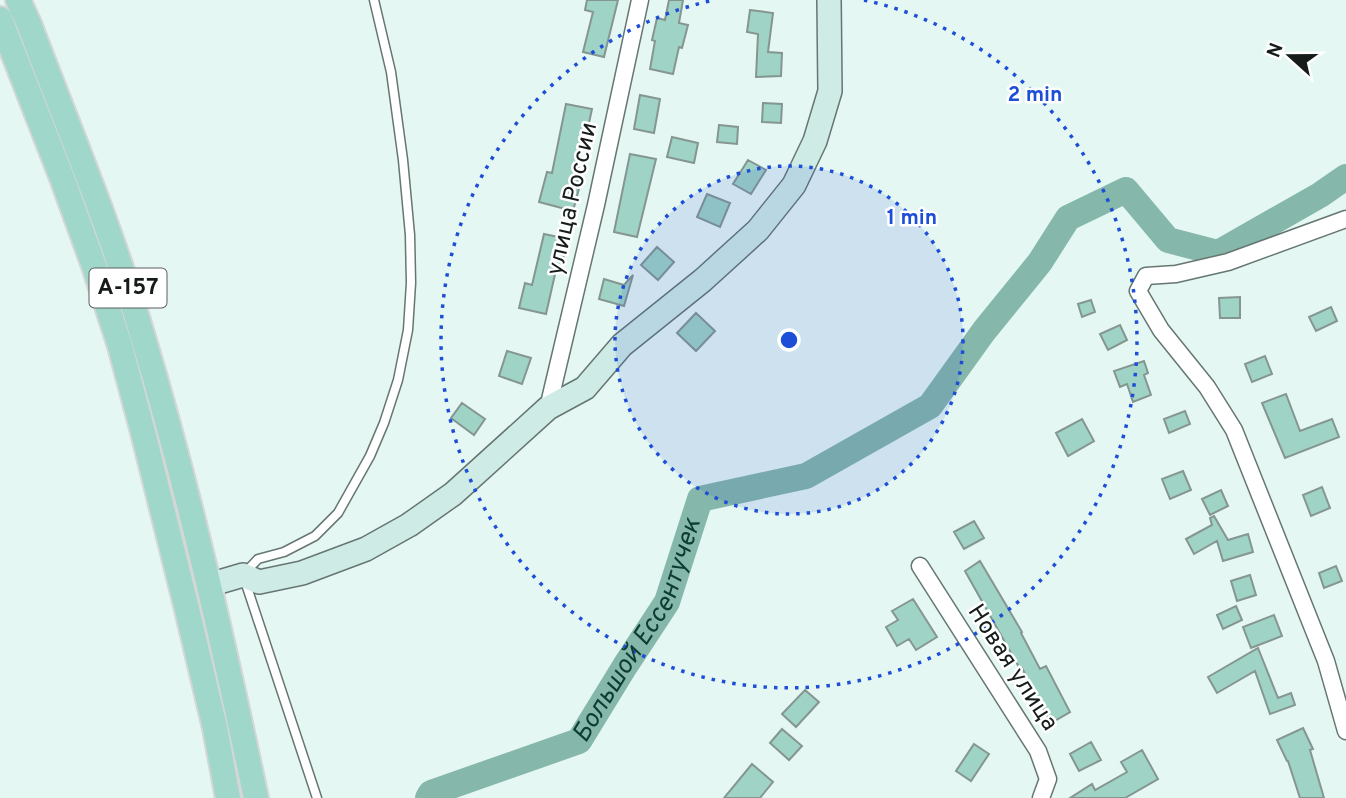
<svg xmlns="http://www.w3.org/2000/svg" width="1346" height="798" font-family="Overpass,sans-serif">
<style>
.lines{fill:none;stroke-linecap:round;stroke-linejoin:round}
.river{stroke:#85b7aa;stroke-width:26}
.building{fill:#9fd3c5;stroke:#859691;stroke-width:2}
.lane-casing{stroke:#667672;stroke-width:11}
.street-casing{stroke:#667672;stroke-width:19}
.secondary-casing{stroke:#667672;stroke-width:26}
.primary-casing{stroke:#d5d6d6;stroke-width:28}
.lane{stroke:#fff;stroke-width:8}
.street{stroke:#fff;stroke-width:16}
.secondary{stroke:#cfebe5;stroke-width:23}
.primary{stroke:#9fd7ca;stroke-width:24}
.ring{fill:none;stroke:#1d4ed8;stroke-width:3.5;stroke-dasharray:3.5 7}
.labels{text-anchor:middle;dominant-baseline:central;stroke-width:5;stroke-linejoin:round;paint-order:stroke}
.shield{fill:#fff;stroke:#5b605f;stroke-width:2}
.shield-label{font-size:23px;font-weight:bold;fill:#151c1a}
.street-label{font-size:24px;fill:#151c1a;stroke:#fff}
.water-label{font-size:26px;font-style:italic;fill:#0d3c32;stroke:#fff}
.centre{fill:#1d4ed8;stroke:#fff;stroke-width:3.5}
.ring-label{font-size:21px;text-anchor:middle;font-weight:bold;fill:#1d4ed8;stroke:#fff;stroke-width:5;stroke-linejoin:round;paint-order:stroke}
</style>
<rect width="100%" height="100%" fill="#e5f7f2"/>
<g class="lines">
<path class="river" id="s1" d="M428,798l3,-5 148,-52 46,-75 42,-64 33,-103 106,-23 124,-70 54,-75 56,-69 28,-44 58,-28 42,50 50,13 102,-58 26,-18"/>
</g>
<path class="building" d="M587,0h31l-14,57 -21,-5 10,-40 -8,-2z
M669,0h14l-4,23 9,2 -6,23 -3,-1 -6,27 -23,-5 5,-28 -3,-1 5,-22 8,2z
M750,10l23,3 -5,39 14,1 -1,23 -25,1 2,-43 -11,-2z
M640,95l20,4 -6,34 -20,-4z
M763,103l19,1 -1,19 -19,-1z
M566,104l26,5 -5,23 -2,-1 -9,48 5,2 -8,30 -34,-9 8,-30 5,1z
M719,125l19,2 -1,17 -20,-2z
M672,137l26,6 -4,20 -27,-6z
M630,154l26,5 -19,78 -23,-5z
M748,160l18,10 -15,24 -18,-10z
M707,194l23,9 -10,24 -23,-10z
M544,234l24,5 -8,32 -4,-1 -10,44 -27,-6 6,-25 7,2z
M657,247l17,15 -16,18 -17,-15z
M633,275l-9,31 -25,-7 5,-20 20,6z
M1240,297v21h-20l-1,-20z
M1091,300l4,12 -13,5 -4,-13z
M1331,307l6,14 -21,10 -7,-14z
M696,313l19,18 -19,20 -19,-18z
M1120,325l7,15 -19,10 -8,-16z
M507,351l24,7 -9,26 -23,-8z
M1265,356l7,18 -20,8 -7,-18z
M1144,361l4,12 -4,2 7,20 -18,7 -6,-18 -7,3 -6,-16z
M1286,394l14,37 32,-12 7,18 -54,21 -23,-55z
M462,403l23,16 -11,16 -23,-17z
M1185,411l5,13 -21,9 -5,-14z
M1082,419l12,22 -26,15 -12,-23z
M1183,471l8,19 -21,9 -8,-20z
M1322,487l8,21 -19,8 -8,-21z
M1221,490l7,16 -18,9 -8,-16z
M1214,516l14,24 20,-6 5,18 -30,9 -6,-20 -23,13 -8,-15 26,-14 -2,-7z
M974,521l10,17 -20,11 -10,-17z
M980,561l42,71 -1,1 19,36 6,-3 24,46 -19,11 -29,-55 -2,1 -55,-98z
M1336,566l6,15 -18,7 -5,-15z
M1250,575l6,20 -19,6 -6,-20z
M913,599l24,38 -21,13 -7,-11 -12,7 -11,-19 12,-7 -6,-9z
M1236,606l6,14 -19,9 -6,-14z
M1274,615l8,21 -31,12 -8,-21z
M1258,648l20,50 13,-5 4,12 -25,9 -15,-43 -38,22 -9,-16z
M805,690l14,12 -23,25 -14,-13z
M1303,728l10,21 -3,1 14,48h-24l-12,-37h-1l-10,-21z
M782,729l20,17 -13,14 -19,-17z
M1091,742l10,18 -22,11 -9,-17z
M974,744l15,10 -18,27 -15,-10z
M1142,750l16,29 -33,19h-55l22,-14 3,6 32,-18 -6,-10z
M752,764l21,18 -13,16h-36z"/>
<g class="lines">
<defs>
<path id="lane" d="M317,798l-74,-223 15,-16 26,-7 31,-16 23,-23 32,-57 14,-33 14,-43 10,-50 3,-47 -1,-48 -7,-75 -12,-88 -17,-72"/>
<path id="street" d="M1346,219l-118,43 -52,12 -30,2 -8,15 23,39 46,57 27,43 92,231 20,70
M548,408l48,-203 44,-205
M920,566l118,185 10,28 -7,19"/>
<path id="secondary" d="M209,585l34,-10 16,7 43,-9 64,-24 43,-24 44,-31 95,-86 37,-20 37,-43 81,-65 55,-50 36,-45 21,-44 15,-50 -1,-91"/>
<path id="primary" d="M18,0l11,24c39,103 82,204 113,310 46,152 81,308 114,464
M0,19l62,159 32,88 26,80 24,90 42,169 29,123 13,70"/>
</defs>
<use href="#lane" class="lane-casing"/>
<use href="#street" class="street-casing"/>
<use href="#secondary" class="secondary-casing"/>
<use href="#primary" class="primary-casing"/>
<use href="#lane" class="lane"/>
<use href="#street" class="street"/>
<use href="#secondary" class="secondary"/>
<use href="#primary" class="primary"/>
</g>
<circle cx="789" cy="340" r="174" fill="#1d4ed8" fill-opacity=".12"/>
<g class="ring">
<circle cx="789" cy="340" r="174"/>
<path d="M864 0A348 348 0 1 1 714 0"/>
</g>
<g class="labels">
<rect class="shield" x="89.5" y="268.5" width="77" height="39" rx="5"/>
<g class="shield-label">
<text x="128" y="288">А-157</text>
</g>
<g class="street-label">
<text transform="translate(573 199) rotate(-77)">улица России</text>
<text transform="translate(1012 668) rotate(57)">Новая улица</text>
</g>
<g class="water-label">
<text stroke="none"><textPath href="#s1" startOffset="289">Большой Ессентучек</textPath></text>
</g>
</g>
<circle cx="789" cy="340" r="10" class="centre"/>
<g class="ring-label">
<text x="1035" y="101">2 min</text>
<text x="912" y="224">1 min</text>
</g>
<g transform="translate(1290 56) rotate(291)" stroke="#ffffff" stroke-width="5" paint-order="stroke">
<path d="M0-5L12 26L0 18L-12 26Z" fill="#151c1a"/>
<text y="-10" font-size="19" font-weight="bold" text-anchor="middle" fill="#151c1a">N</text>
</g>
</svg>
